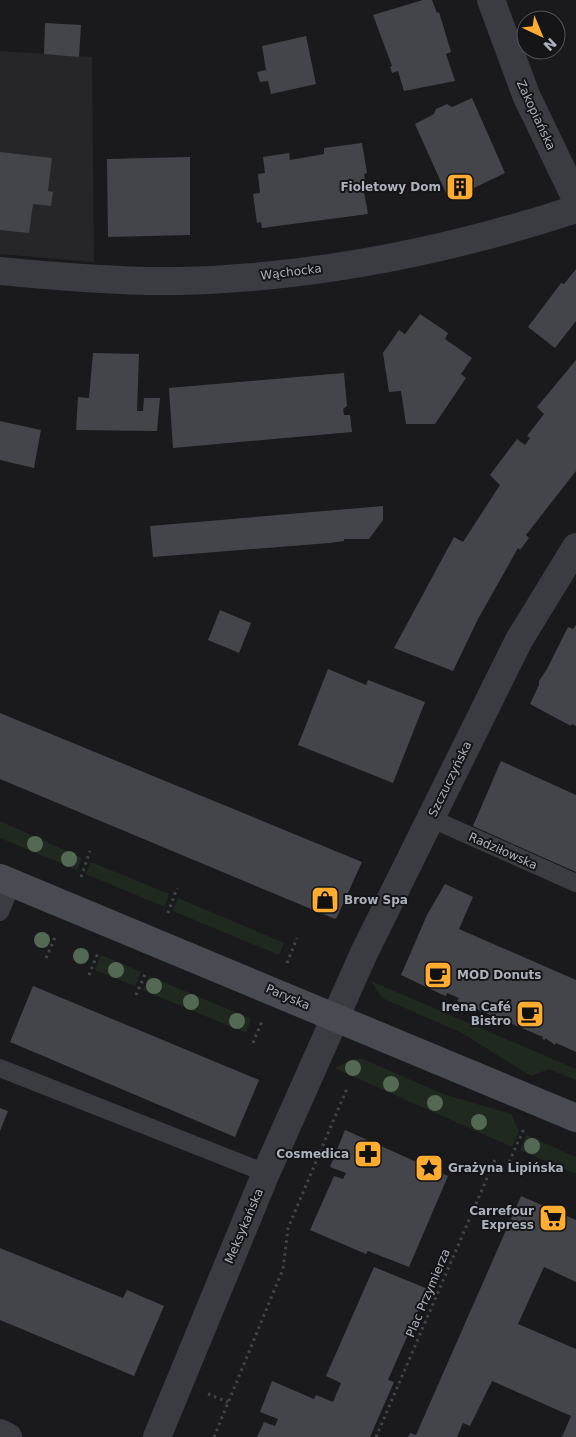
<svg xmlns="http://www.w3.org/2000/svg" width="576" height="1437" font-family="'DejaVu Sans',sans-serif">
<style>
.built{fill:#26262a}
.green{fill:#1f2920}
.building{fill:#44454a}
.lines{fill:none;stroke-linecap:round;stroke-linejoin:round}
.path{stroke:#414449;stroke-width:3;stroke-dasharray:2.5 4;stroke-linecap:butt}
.lane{stroke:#3b3c42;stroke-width:18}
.street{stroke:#3b3c42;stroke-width:28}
.secondary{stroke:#484c52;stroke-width:28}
.tree{fill:#536954}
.labels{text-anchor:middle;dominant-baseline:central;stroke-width:4;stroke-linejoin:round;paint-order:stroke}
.street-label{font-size:12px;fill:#acb2bd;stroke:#151518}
.poi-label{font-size:12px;font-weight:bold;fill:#acb2bd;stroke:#151518;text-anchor:end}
</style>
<rect width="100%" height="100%" fill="#1a1a1d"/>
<path class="built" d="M0,51l92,6 2,205 -94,-8z"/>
<path class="green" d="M0,821l82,37 -5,12 -77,-32z
M91,862l78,32 -4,13 -79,-33z
M178,898l106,45 -5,12 -106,-44z
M101,955l40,17 -6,14 -40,-16z
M149,976l102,43 -5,14 -103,-43z
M371,981l205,88v11l-27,-11 -18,7 -69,-43 -80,-35z
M354,1059h9l80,35 68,20 8,17 -7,16 -178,-79z
M526,1135l50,22v17l-56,-24z"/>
<path class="building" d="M423,0h9l5,13 2,-1 12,40 -5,2 9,27 -51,10 -6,-20 -6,2 -2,-6 2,-1 -19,-51z
M45,23l36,2 -2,32 -35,-3z
M306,36l10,48 -45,10 -3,-13 -8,1 -3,-10 9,-2 -4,-24z
M472,98l33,75 -56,27 -34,-76 19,-10 2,-5 11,-5 5,3z
M362,143l5,30 -3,1 3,18h-3l4,22 -106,14 -1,-6 -4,1 -4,-29 7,-1 -2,-19 7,-1 -2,-16 26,-4 1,7 34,-6v-6z
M0,152l52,6 -4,33 5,1 -2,14 -18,-2 -4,29 -29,-3z
M190,157v78l-82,2 -1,-78z
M576,269v52l-21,27 -27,-21 33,-44 3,1z
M420,314l28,19 -3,6 27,19 -11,16 5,4 -31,46h-29l-5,-33 -12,1 -6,-39 16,-23 6,4z
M93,353l46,1 -2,57h6l1,-13h16l-3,33 -81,-1 2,-33 11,1z
M576,360v111l-50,64 3,3 -9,12 -2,-2 -40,71 -25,52 -59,-23 60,-111 9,5 37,-57 -10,-10 27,-36 8,6 5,-7 -3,-2 17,-22 -7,-7z
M344,373l3,33 -4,3 1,6h6l2,17 -179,16 -4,-60z
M0,421l41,9 -7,38 -34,-8z
M383,506v14l-14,19h-25v2l-15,2 -176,14 -3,-31z
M220,610l31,13 -12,30 -31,-13z
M576,625v101l-4,-2 -1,2 -41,-22 9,-19v-4l8,-12 21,-42 5,2z
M328,669l38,16 2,-5 57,22 -32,81 -95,-38z
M0,713l362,149 -25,55 -2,2 -335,-140z
M501,761l75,34v77l-103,-46z
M445,884l28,13 -14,32 117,51v72l-20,-9 -1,2 -10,-7v2l-3,-1 1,-2 -86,-36 2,-3 -12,-5 -1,3 -3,-1 -42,-20 26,-60z
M33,986l226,94 -24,57 -225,-95z
M0,1108l8,3 -8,20z
M345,1130l103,46 -39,91 -41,-16 -2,3 -56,-24 24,-54 9,3 3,-6 -16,-6z
M521,1196l55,24v62l-32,-15 -26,57 58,25v88h-14l9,-21 -79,-35 -22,45 -7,-3 -6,14h-49l2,-4 6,2z
M0,1248l123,50 4,-8 37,16 -30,70 -134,-56z
M374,1267l54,22 -40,91 6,2 -24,55h-113l7,-15 11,4 3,-7 -18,-7 12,-31 42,18 2,-4 17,7 8,-19 -15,-7z"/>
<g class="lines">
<path class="path" d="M81,877l9,-26
M168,913l9,-25
M46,958l10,-23
M287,963l10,-25
M89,975l9,-22
M136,995l10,-23
M253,1043l9,-22
M509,1162l15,-33
M208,1394l20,8
M214,1437l69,-168 5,-41 60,-142
M376,1437l120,-280"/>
<path class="lane" d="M430,818l146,65
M0,912l12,-29
M0,1068l266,105"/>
<path class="street" d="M491,0l35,95 50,104
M0,271c59,6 119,11 178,10 135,-3 270,-30 398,-72
M0,1433l8,4
M157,1437l109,-264 98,-220 155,-313 57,-93"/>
<path class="secondary" d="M0,878l576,240"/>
</g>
<g class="tree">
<circle cx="35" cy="844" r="8"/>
<circle cx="69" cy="859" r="8"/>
<circle cx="42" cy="940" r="8"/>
<circle cx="81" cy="956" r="8"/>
<circle cx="116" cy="970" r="8"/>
<circle cx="154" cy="986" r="8"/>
<circle cx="191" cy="1002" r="8"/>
<circle cx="237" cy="1021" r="8"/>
<circle cx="353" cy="1068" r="8"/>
<circle cx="391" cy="1084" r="8"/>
<circle cx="435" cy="1103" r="8"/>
<circle cx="479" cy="1122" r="8"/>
<circle cx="532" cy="1146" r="8"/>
</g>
<defs>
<symbol id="building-square" viewBox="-11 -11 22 22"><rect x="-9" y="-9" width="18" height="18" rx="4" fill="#ffac30" stroke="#151518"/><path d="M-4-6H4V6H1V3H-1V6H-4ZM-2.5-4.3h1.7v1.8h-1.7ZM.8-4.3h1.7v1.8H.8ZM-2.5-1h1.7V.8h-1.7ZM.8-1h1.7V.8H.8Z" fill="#111"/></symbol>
<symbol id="shop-square" viewBox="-11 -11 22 22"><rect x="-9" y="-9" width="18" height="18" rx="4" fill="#ffac30" stroke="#151518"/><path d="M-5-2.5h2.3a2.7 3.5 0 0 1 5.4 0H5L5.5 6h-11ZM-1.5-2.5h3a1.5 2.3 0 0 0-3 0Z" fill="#111"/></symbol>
<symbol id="cafe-square" viewBox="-11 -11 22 22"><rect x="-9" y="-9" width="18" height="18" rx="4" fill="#ffac30" stroke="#151518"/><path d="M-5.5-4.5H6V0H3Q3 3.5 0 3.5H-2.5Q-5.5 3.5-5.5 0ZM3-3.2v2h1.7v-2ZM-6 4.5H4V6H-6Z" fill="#111"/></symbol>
<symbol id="pharmacy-square" viewBox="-11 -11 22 22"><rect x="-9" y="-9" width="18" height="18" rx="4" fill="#ffac30" stroke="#151518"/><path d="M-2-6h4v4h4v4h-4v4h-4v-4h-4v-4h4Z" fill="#111"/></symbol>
<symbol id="sight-square" viewBox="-11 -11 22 22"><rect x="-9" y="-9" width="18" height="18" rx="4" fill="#ffac30" stroke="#151518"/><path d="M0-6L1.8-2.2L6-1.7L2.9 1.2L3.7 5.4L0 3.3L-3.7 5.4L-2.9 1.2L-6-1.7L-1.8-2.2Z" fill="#111"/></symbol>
<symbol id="supermarket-square" viewBox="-11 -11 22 22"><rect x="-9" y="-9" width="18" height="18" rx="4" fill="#ffac30" stroke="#151518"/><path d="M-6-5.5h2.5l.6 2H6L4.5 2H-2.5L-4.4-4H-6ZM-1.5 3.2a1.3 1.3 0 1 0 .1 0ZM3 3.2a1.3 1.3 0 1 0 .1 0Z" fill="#111"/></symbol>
</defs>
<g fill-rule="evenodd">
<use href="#building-square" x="444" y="171" width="32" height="32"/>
<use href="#shop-square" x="309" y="884" width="32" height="32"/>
<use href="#cafe-square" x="422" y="959" width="32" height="32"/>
<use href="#cafe-square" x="514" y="998" width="32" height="32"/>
<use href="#pharmacy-square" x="352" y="1138" width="32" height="32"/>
<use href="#sight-square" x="413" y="1152" width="32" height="32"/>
<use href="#supermarket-square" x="537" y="1202" width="32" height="32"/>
</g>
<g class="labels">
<g class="street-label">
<text transform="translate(536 115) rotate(65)">Zakopiańska</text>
<text transform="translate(291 272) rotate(-7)">Wąchocka</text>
<text transform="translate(450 779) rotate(-64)">Szczuczyńska</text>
<text transform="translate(503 851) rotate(24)">Radziłowska</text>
<text transform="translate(288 997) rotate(23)">Paryska</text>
<text transform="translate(244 1226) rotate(-67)">Meksykańska</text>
<text transform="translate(428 1293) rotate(-67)">Plac Przymierza</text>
</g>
<g class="poi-label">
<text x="441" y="187">Fioletowy Dom</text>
<text x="344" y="900" text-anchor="start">Brow Spa</text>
<text x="457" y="975" text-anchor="start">MOD Donuts</text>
<text x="511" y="1007">Irena Café<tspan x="511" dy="14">Bistro</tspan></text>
<text x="349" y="1154">Cosmedica</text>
<text x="448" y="1168" text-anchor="start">Grażyna Lipińska</text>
<text x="534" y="1211">Carrefour<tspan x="534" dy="14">Express</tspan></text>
</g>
</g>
<g transform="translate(541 35) rotate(136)"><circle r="24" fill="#151518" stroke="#51545a"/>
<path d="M0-4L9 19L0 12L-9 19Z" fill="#ffac30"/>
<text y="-8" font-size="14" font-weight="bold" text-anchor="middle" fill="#acb2bd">N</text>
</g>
</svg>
